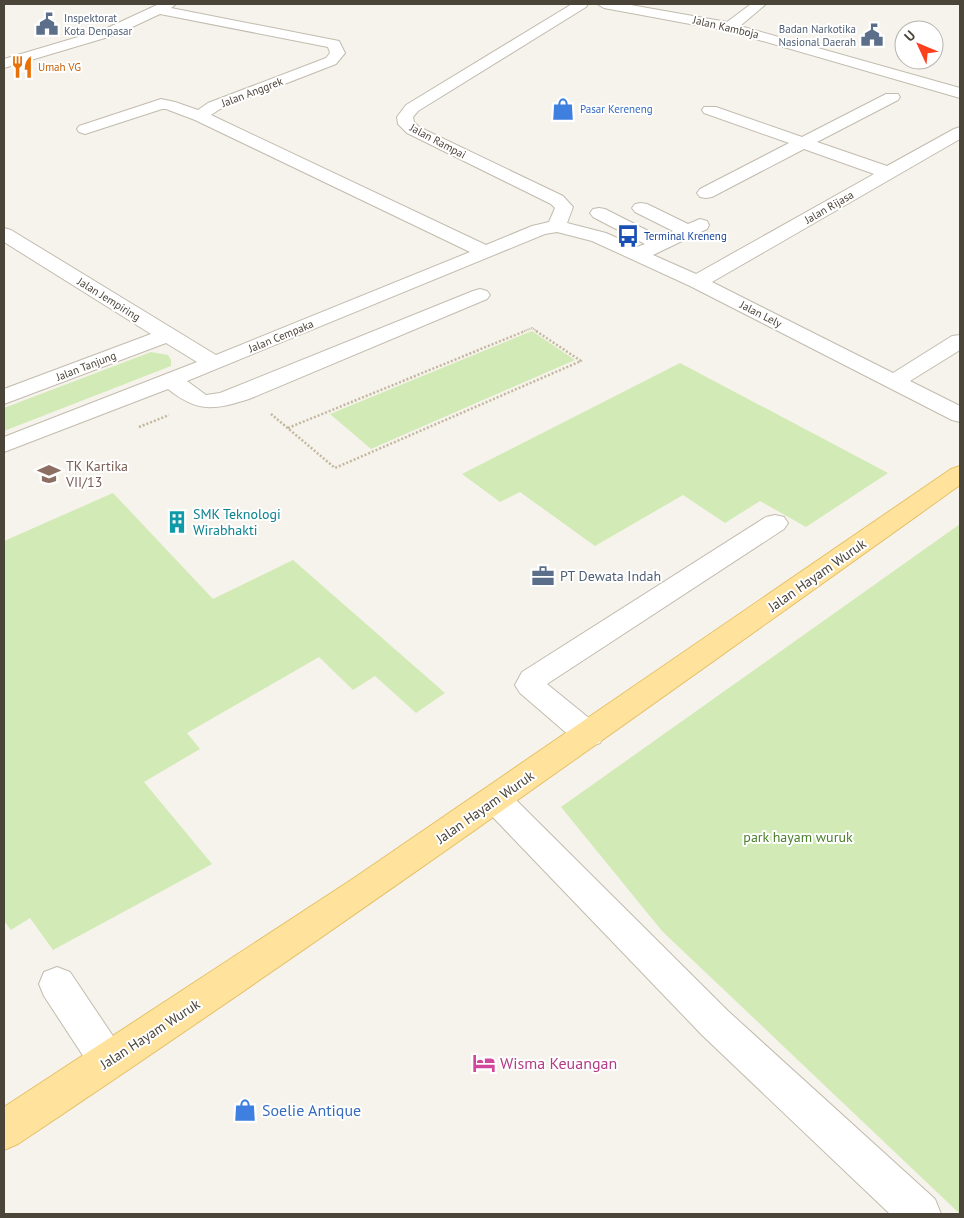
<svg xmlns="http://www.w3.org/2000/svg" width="964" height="1218" font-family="'PT Sans',sans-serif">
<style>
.green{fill:#d2eab5}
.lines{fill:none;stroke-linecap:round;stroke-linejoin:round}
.minor-casing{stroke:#c2bbae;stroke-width:2}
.major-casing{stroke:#e6c16a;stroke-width:2}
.path-far1{stroke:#c4b79f;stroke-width:2;stroke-dasharray:1 1;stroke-linecap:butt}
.path{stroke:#c4b79f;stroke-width:2.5;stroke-dasharray:2 2;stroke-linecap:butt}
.minor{fill:#fff;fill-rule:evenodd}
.major{fill:#ffe39c;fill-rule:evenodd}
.labels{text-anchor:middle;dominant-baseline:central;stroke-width:4;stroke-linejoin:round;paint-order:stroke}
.far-service-label{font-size:11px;fill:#4e5e75;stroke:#fff;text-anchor:start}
.far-street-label{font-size:11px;fill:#4b4439;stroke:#fff}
.far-food-label{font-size:11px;fill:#c56008;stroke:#fff;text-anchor:start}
.far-shop-label{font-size:11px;fill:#366cbe;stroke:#fff;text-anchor:start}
.far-transit-label{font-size:11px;fill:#164399;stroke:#fff;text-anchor:start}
.education-label{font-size:14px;fill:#785e54;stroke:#fff;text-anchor:start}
.culture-label{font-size:14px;fill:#0d838f;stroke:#fff;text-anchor:start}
.street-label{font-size:14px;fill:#4b4439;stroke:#fff}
.service-label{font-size:14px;fill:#4e5e75;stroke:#fff;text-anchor:start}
.park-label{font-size:14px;fill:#4a7f2a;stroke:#fff}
.near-hotel-label{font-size:16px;fill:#b23c85;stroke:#fff;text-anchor:start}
.near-shop-label{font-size:16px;fill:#366cbe;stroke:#fff;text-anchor:start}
</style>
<rect width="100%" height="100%" fill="#f6f3ec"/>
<path class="green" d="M532,331l43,29 -204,89 -41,-35z
M151,352l17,3 3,5v6l-167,65v-23z
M680,363l208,110 -82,54 -46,-26 -35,22 -42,-28 -88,51 -75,-54 -20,10 -38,-28z
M113,493l100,106 80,-39 152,133 -29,20 -41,-37 -22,14 -34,-33 -132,76 13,16 -56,33 68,82 -159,86 -23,-32 -19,12 -7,-9v-380z
M960,524v690l-298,-283 -101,-124z"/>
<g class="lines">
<defs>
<path id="minor" d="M159,4h17l-5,4 168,33 6,12 -9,11 -116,45 -9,6 275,130 46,-19 17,-4 6,-14 -4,-4 -144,-71 -9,-9 -1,-7 9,-12 166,-101h16l-2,3 -168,104 -5,6 1,5 5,5 144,69 10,11 -6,16 39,10 31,14 8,-3 -52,-27 -3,-4 3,-4 6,-1 6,1 55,28 13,-6 -38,-19 -3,-4 3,-4 6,-1 6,1 41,20 12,-5 7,2 2,4 -2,4 -54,26 43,19 178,-100 -70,-25 -92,48 -6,1 -6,-1 -3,-4 3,-4 89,-46 -85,-30 -2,-3 2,-3h12l86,30 84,-43h12l2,3 -2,3 -81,42 70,24 67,-37 6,-2v12l-248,143 181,91 59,-37 8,-1v15l-50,31 50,25v16l-8,-2 -262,-134 -98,-45 -35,-9 -12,2 -358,147 19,14 14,-2 253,-102 7,-2 7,2 3,4 -3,4 -238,100c-35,11 -51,14 -81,-10l-164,63v-15l193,-75 -31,-19 -162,61v-15l147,-55 -147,-92v-14l7,2 205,125 254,-103 -275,-132 -29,-11h-4l-77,25 -6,-2 -2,-3 2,-3 82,-27 14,3 23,8 10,-7 118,-45 4,-5 -2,-6 -168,-33 -45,21 -111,33v-9l101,-30z
M597,4h28l102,18 24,-18h15l-26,22 220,62v10l-232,-67 -124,-23z
M775,515l9,2 4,6 -4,6 -237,155 53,43 4,8 -4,8 -11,4 -11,-4 -58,-50 -5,-8 7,-13 244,-155z
M496,787l11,4 221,220 207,188 6,15h-51l-188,-179 -217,-226 -5,-9 5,-9z
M57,967l13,5 51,76 6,13 -6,13 -13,5 -13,-5 -51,-78 -5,-12 5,-12z"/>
<path id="major" d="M960,466v19c-312,223 -623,446 -942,659l-14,6v-43l350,-229 597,-409z"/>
</defs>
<use href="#minor" class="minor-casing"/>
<use href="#major" class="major-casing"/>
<path class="path-far1" d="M522,332l10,-4 6,4"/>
<path class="path" d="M271,414l64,54 246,-107 -45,-30
M139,427l30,-12
M288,428l237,-97"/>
<use href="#minor" class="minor"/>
<use href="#major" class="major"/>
</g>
<defs>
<symbol id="civic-bare" viewBox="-9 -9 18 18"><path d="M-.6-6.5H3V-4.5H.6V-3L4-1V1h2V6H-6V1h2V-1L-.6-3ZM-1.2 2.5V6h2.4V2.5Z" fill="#5c6f8a" stroke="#fff" stroke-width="2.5" paint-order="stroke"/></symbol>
<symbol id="restaurant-bare" viewBox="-9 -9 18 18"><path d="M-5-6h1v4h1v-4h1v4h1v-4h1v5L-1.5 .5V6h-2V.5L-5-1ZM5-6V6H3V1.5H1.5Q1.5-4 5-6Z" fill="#e8710a" stroke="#fff" stroke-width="2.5" paint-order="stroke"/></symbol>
<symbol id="shop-bare" viewBox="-9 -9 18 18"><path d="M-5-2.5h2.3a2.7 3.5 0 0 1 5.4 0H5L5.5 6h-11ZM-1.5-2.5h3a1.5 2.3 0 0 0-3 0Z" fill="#3f7fe0" stroke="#fff" stroke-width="2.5" paint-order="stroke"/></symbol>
<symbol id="bus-bare" viewBox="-9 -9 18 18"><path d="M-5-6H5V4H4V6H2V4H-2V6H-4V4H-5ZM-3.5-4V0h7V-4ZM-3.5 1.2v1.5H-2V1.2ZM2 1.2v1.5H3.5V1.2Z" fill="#1a4fb4" stroke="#fff" stroke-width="2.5" paint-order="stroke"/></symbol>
<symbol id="school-bare" viewBox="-9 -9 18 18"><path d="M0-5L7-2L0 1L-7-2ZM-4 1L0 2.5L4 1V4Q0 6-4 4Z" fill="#8d6e63" stroke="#fff" stroke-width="2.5" paint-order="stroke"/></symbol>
<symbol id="building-bare" viewBox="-9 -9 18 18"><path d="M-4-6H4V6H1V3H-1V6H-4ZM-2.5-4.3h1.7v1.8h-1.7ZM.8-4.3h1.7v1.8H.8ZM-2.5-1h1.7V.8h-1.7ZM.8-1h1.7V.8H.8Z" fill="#0f9aa8" stroke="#fff" stroke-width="2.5" paint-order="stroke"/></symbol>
<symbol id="office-bare" viewBox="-9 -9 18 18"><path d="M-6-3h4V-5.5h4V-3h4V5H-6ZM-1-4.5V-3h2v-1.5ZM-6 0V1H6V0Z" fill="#5c6f8a" stroke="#fff" stroke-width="2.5" paint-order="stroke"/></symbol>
<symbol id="hotel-bare" viewBox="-9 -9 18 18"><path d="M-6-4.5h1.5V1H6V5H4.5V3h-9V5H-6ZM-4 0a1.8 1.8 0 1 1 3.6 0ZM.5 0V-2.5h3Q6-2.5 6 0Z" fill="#d1479c" stroke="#fff" stroke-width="2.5" paint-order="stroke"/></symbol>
</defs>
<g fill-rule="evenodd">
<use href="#civic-bare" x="31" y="8" width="32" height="32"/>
<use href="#civic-bare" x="856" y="19" width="32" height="32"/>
<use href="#restaurant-bare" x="6" y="51" width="32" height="32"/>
<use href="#shop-bare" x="547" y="93" width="32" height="32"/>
<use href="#bus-bare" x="612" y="220" width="32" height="32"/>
<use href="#school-bare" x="33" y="458" width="32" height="32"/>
<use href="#building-bare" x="161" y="506" width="32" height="32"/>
<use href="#office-bare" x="527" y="560" width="32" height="32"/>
<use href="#hotel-bare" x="468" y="1047" width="32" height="32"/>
<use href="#shop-bare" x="229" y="1094" width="32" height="32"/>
</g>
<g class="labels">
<g class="far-service-label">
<text x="64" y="18">Inspektorat<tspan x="64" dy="13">Kota Denpasar</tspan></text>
<text x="856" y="29" text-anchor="end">Badan Narkotika<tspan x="856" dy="13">Nasional Daerah</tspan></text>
</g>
<g class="far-street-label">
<text transform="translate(726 27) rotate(13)">Jalan Kamboja</text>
<text transform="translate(252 92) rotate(-21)">Jalan Anggrek</text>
<text transform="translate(438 141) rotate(28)">Jalan Rampai</text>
<text transform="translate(829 207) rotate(-30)">Jalan Rijasa</text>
<text transform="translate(109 299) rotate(32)">Jalan Jempiring</text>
<text transform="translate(761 314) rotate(27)">Jalan Lely</text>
<text transform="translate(281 336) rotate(-22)">Jalan Cempaka</text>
<text transform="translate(86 366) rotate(-21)">Jalan Tanjung</text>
</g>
<g class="far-food-label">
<text x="38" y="67">Umah VG</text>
</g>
<g class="far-shop-label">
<text x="580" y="109">Pasar Kereneng</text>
</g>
<g class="far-transit-label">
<text x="644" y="236">Terminal Kreneng</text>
</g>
<g class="education-label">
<text x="66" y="466">TK Kartika<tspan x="66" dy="16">VII/13</tspan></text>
</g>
<g class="culture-label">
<text x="193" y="514">SMK Teknologi<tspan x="193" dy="16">Wirabhakti</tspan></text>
</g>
<g class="street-label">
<text transform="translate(817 575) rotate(-35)">Jalan Hayam Wuruk</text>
<text transform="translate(485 807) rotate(-35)">Jalan Hayam Wuruk</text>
<text transform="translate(150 1034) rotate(-33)">Jalan Hayam Wuruk</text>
</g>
<g class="service-label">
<text x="560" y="576">PT Dewata Indah</text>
</g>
<g class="park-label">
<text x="798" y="837">park hayam wuruk</text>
</g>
<g class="near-hotel-label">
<text x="500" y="1063">Wisma Keuangan</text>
</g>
<g class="near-shop-label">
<text x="262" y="1110">Soelie Antique</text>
</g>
</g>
<rect width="964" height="1218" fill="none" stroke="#4b4439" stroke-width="10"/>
<g transform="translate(919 45) rotate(314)"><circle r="24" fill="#ffffff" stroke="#b7b4b0"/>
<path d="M0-4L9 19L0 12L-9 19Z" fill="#fc3f1d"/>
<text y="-8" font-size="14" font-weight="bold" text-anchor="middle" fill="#4b4439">U</text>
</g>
</svg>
